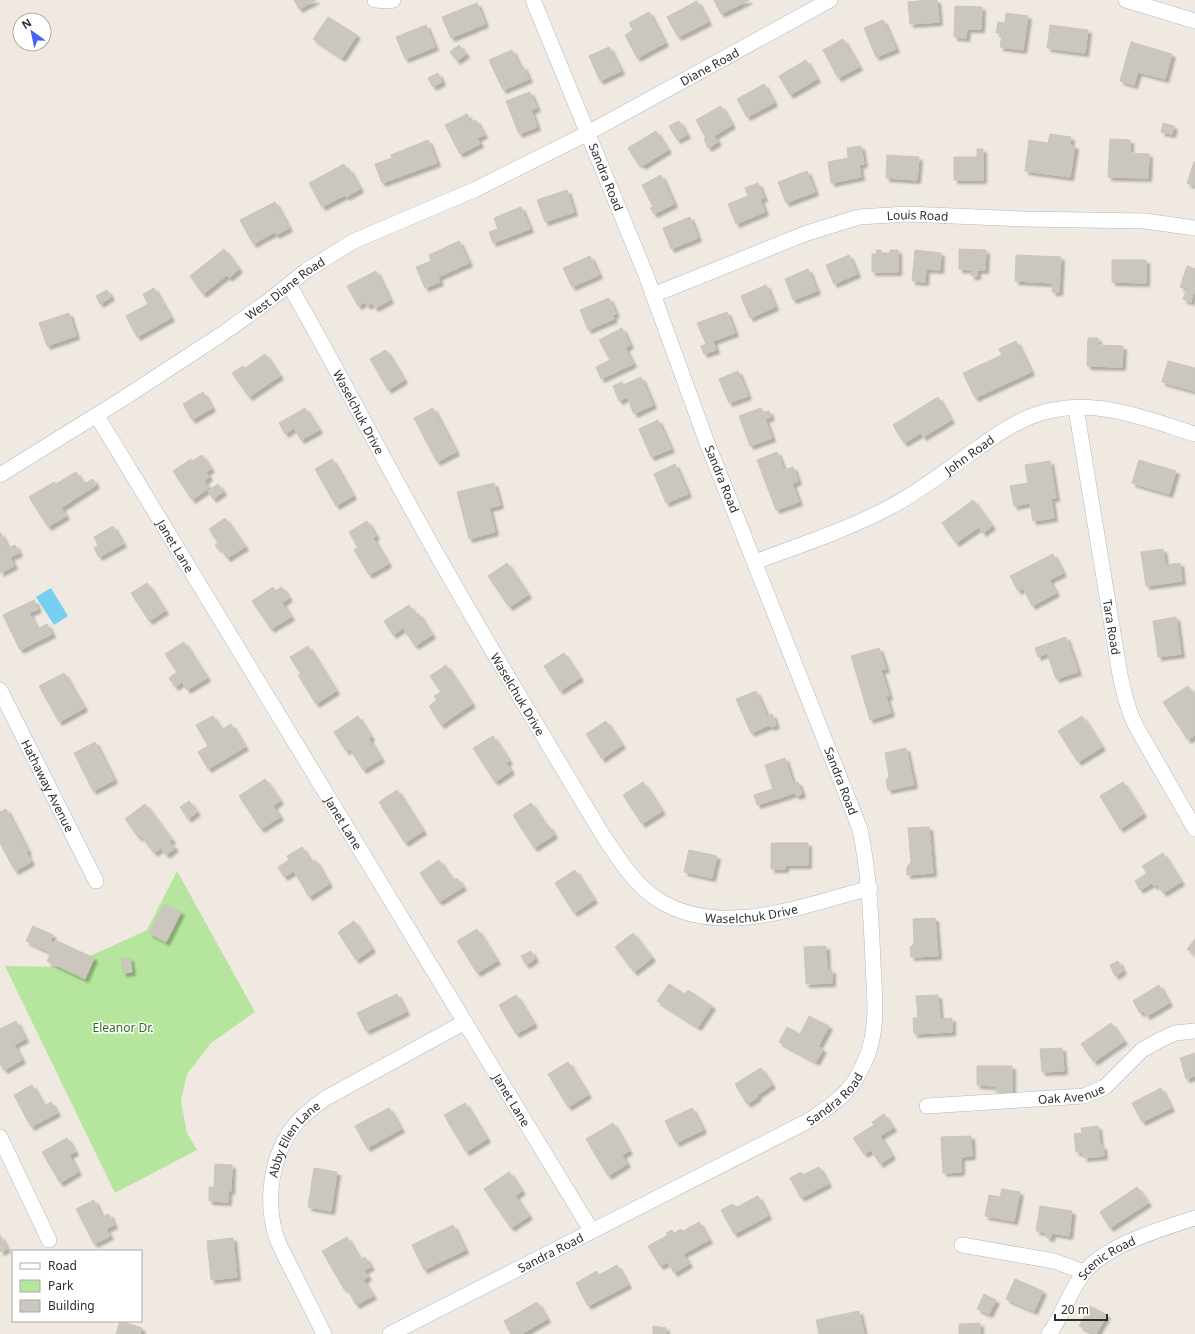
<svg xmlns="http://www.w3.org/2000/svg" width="1195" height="1334" font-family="'Noto Sans',sans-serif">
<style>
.green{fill:#b6e59e}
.water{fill:#75cff0}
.building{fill:#cbc7bf;stroke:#cbc5ba;filter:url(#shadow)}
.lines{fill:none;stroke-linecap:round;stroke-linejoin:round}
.street-casing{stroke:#b4b7c1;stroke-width:16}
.street{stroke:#fff;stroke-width:15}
.labels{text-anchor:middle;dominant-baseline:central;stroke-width:3;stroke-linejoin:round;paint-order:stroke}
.street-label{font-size:12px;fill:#2e2e2e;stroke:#fff}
.park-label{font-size:12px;fill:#2c6e1b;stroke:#fff}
</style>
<defs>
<filter id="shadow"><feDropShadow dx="3.5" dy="3.5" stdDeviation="1" flood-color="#0004"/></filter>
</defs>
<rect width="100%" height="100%" fill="#efe9e1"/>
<path class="green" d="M177,871l78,141 -44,31 -24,31 -6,27 6,32 10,17 -82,43 -110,-227 61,1 81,-37z"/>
<path class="water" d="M51,588l17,28 -14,9 -18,-28z"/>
<path class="building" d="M294,0h22l-17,9z
M714,0h35l-28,14z
M928,0h9l2,22 -29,2 -2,-22z
M697,1l11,21 -30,15 -11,-20z
M477,3l8,21 -34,14 -9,-21z
M955,6l27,1 -1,22h-14l-1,9 -12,-1z
M649,12l16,31 -28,15 -12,-23 8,-5 -4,-7z
M1006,13l22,3 -5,34 -23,-3 2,-14h-6l2,-11 7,1z
M328,17l29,18 -15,23 -29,-19z
M883,20l13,29 -20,8 -12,-29z
M426,25l9,22 -30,12 -9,-22z
M1050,25l38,5 -3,23 -38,-5z
M843,39l16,28 -21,11 -15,-28z
M1131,42l41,12 -7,25 -27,-7 -4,13 -14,-4z
M459,45l7,9 -9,7 -7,-9z
M609,47l12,24 -21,10 -11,-25z
M512,50l8,17 3,-1 6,13 -26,11 -14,-30z
M806,60l11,19 -27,16 -11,-19z
M438,73l4,9 -9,5 -5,-9z
M764,84l10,19 -27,14 -10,-18z
M530,92l7,16 -6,2 6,17 -18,7 -13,-33z
M721,106l11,19 -18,11 4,6 -10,6 -4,-9 2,-1 -10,-18z
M467,114l4,9 5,-3 8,15 -7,3 3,6 -20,10 -15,-29z
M679,121l8,14 -10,5 -8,-14z
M1163,123l11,3 -2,8 -11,-2z
M656,131l12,19 -26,16 -2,-3 -2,1 -10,-16z
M1050,134l21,3 -1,8 5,1 -5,31 -45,-6 4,-31 19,3z
M1110,139l20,1v13l19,1 -1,24 -40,-1z
M428,140l9,23 -55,20 -7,-19 17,-6 -1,-3z
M861,146l3,18 -5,1 2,12 -30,6 -3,-21 20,-4 -1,-10z
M977,149h6v31h-29v-23h23z
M887,155l32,2 -2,23 -31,-2z
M1194,162h1v24l-8,-3z
M344,164l3,6 2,-1 11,20 -14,8 -1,-2 -23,12 -13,-24z
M807,171l8,21 -29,11 -8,-21z
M661,175l13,29 -20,10 -4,-6 3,-1 -11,-22z
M758,183l6,15 -4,1 5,13 -29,12 -8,-20 20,-8 -3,-8z
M567,190l7,22 -29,10 -8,-22z
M275,202l14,26 -13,7 -1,-3 -22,12 -13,-24z
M521,207l9,22 -37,14 -4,-11 9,-3 -4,-11z
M690,217l8,21 -27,11 -8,-21z
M459,241l10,22 -31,14 2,5 -15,6 -9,-21 15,-6 -2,-6z
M224,249l15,20 -10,9 -2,-3 -24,19 -13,-18z
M959,249l27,1 -1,20h-8v6h-6l1,-6 -13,-1z
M876,250h5v3h9v-3h8v22h-26v-18h5z
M915,250l26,3 -1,17 -14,-1 -1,13 -13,-1z
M849,255l8,19 -23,10 -8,-19z
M1016,255l45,2 -2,35h-7l1,-9 -38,-2z
M590,256l9,19 -27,12 -9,-19z
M1112,260h34v23l-34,-1z
M1187,266l8,3v24l-2,-1 -2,10 -8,-3 4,-10 -7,-2z
M808,269l9,22 -24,9 -8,-21z
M376,271l14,29 -15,8 -3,-5 -5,3 -2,-4 -7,4 -11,-20z
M766,285l9,22 -25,11 -9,-22z
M154,288l17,30 -34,19 -11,-21 22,-12 -5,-10z
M107,290l4,7 -11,7 -4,-8z
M609,298l7,16 -4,1 2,4 -26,11 -8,-20z
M727,312l8,21 -22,8 3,9 -12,4 -3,-8 5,-2 -9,-21z
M69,313l7,23 -29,10 -8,-23z
M622,328l8,17 -5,3 8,16 -32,15 -5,-12 14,-7 -11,-20z
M1088,338h10v7l25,1 -1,21 -35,-1z
M1016,341l15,31 -56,26 -12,-25 39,-18 -3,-6z
M386,350l18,30 -16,10 -18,-31z
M265,354l15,22 -31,21 -17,-24 11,-7 2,2z
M1168,361l27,7v23l-33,-9z
M738,371l10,25 -19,7 -10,-24z
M641,377l12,28 -19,9 -7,-17 -8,4 -6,-15 9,-4 1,3z
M203,392l9,16 -20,12 -9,-16z
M938,397l13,23 -28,17 -2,-4 -17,10 -11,-18z
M305,408l14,22 -18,10 -7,-12 -9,6 -6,-11z
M433,408l23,44 -19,10 -23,-44z
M761,408l2,5 6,-2 2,6 -6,2 7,19 -22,8 -11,-30z
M658,420l13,29 -20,8 -12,-28z
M777,452l7,18 9,-3 5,14 -6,3 7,18 -23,8 -19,-50z
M202,455l9,14 -5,3 3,5 -5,4 5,7 -17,12 -19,-29 18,-12 1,2z
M332,459l21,37 -17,10 -21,-37z
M1139,460l37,11 -7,23 -37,-11z
M1050,461l6,37h-5l3,20 -21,3 -3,-18 -16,3 -4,-20 18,-3 -3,-18z
M675,464l13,30 -22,9 -12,-29z
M76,472l8,12 9,-5 3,6 -35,23 5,8 -18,11 -19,-30 25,-15 2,2z
M494,483l6,22 -11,3 6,24 -26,7 -12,-47z
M218,484l5,8 -10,7 -5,-8z
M973,500l19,26 -9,7 -4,-6 -23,16 -14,-20z
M225,518l20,29 -18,11 -7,-10 -2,1 -3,-4 3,-2 -9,-14z
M367,521l9,15 -3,2 15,26 -19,11 -15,-25 4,-2 -9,-16z
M113,526l10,18 -24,13 -5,-9 4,-3 -4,-8z
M0,532l8,16 7,-3 4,8 -9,4 4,9 -14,7z
M1163,549l2,16 15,-2 2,18 -36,5 -5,-34z
M1053,554l10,19 -14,7 7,13 -24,13 -9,-18 -5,3 -8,-15z
M507,563l21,32 -19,12 -21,-31z
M147,583l18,28 -16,10 -18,-28z
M273,587l2,4 7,-4 7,11 -7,5 9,14 -20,12 -19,-28z
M34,600l4,9 -9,4 8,16 10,-5 5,10 -32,16 -17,-35z
M409,605l6,10 3,-2 14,22 -17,11 -12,-18 -10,7 -9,-14z
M1176,617l5,37 -23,3 -5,-36z
M1066,637l12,35 -22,7 -9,-26 -9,4 -3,-9z
M184,642l23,36 -20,12 -5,-8 -7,5 -6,-9 8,-6 -12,-18z
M308,646l28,45 -20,13 -18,-29 3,-1 -11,-17z
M879,648l7,21 -5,1 8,26 -3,1 5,16 -21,7 -19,-64z
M564,653l16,25 -20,13 -16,-25z
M446,665l26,39 -31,21 -12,-19 8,-6 -3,-4 7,-4 -11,-16z
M64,673l20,35 -25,14 -20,-36z
M1188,686l7,10v39l-7,5 -25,-38z
M756,691l11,25 5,-2 4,11 -5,2 -1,-2 -19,8 -15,-34z
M213,716l8,14 10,-6 14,23 -37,22 -10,-17 10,-6 -12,-21z
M358,716l13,21 -2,2 12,20 -18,11 -13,-21 -4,2 -12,-19z
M1082,716l20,31 -24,15 -20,-31z
M606,721l16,24 -20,14 -16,-25z
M493,736l16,25 -3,2 5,8 -16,11 -22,-34z
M95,742l19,38 -21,11 -19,-38z
M906,748l8,37 -26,5 -2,-9 3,-5 -4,-23z
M785,758l8,26 5,-2 4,12 -6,2 -1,-3 -38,12 -3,-10 19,-6 -8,-24z
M265,779l15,22 -7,5 7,11 -19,12 -22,-33z
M643,782l19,29 -20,13 -19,-29z
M1123,782l20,32 -23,15 -20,-33z
M397,790l26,41 -18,12 -26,-41z
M189,801l8,11 -9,7 -8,-12z
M531,803l16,24 2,-1 5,9 -20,13 -21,-33z
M145,804l27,36 -3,1 6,7 -9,7 -5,-7 -7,5 -13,-17 -2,2 -14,-19z
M6,809l22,42 -2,1 5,10 -16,9 -15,-28v-31z
M929,827l4,46 -26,2v-8l4,-5 -3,-34z
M771,843h37v22h-23v4h-14z
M302,847l9,15 4,-2 14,24 -20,13 -15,-26 -10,6 -6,-10 11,-7 -2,-4z
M689,850l28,6 -5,22 -28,-6z
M1163,853l18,29 -18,11 -6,-9 -3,2 -2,-3 -12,7 -5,-9 12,-8 -5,-7z
M439,860l14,21 4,-3 6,9 -24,15 -19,-29z
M575,870l19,30 -20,13 -19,-30z
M164,904l17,8 -15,30 -17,-9z
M935,918l3,38 -27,1 -1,-10 4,-3 -1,-25z
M354,921l18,28 -16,11 -18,-28z
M33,926l20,9 -3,6 6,3 1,-3 37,17 -9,21 -38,-18 4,-8 -25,-12z
M477,929l20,32 -20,12 -20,-32z
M633,933l19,25 -18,14 -19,-25z
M1195,939v16l-8,-6z
M826,946l1,24h5v13l-26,1 -2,-37z
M531,951l4,8 -9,6 -5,-9z
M130,958l2,14 -9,1 -2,-14z
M1118,961l5,10 -8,5 -5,-11z
M669,984l16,10 3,-4 24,16 -14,21 -41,-26z
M1159,985l10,18 -22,13 -4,-5 -3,2 -7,-12z
M397,994l9,18 -40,19 -9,-18z
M516,995l18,29 -18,10 -17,-29z
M938,995l2,24 12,-1v14l-38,2 -1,-16h5l-2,-22z
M809,1016l20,10 -11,21 5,2 -7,13 -37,-20 8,-15 13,7z
M16,1021l9,18 -11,6 8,15 -18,10 -4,-6v-35z
M1111,1023l13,18 -30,21 -13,-18z
M1062,1048l2,23 -22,1 -2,-23z
M1195,1053v23l-9,3 -6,-21z
M568,1062l20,33 -20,12 -20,-33z
M977,1066h35v26h-16v-6l-19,-1z
M761,1068l11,17 -15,10 1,2 -11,7 -12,-20z
M32,1085l12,21 7,-4 6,11 -26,14 -17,-32z
M1161,1088l10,20 -29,14 -10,-19z
M465,1103l22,36 -21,13 -22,-37z
M389,1108l12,21 -34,19 -12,-22z
M692,1108l11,22 -27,13 -11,-22z
M884,1114l9,14 -13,8 12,20 -12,8 -9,-14 -7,4 -11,-16 21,-13 -2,-3z
M613,1123l16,28 -7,4 5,9 -19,12 -22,-37z
M1098,1126l2,20h3l1,10 -20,2 -1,-6h-7l-2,-18 8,-1 -1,-5z
M971,1136l1,20 -11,1v15l-18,1 -2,-36z
M67,1138l8,14 -6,3 9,17 -18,11 -18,-31z
M215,1164l17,1 -1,26h-3v11l-19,-1v-14h5z
M819,1167l9,17 -27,14 -11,-20 11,-6 2,3z
M314,1168l23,4 -6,39 -23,-4z
M509,1172l13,19 -7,5 14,20 -18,12 -27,-39z
M1137,1187l11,16 -38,25 -10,-16z
M1002,1189l18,3 -6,29 -29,-5 4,-21 11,2z
M758,1196l10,20 -34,18 -13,-24 11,-6 5,3z
M94,1200l8,17 7,-3 5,11 -8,4 4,7 -16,8 -18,-35z
M1040,1206l32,5 -3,25 -17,-3 -1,5 -5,-1v-5l-10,-1z
M699,1222l10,18 -26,14 6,10 -15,9 -6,-11 -8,4 -12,-20 20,-11 -2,-2 6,-3 2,3 7,-4 2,2z
M453,1225l12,25 -41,20 -12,-25z
M0,1235l7,14 -7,3z
M347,1237l13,23 5,-3 6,10 -7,3 4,7 -5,3 10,16 -17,9 -9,-17 -3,1 -22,-38z
M233,1238l4,39 -26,3 -4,-39z
M617,1265l11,20 -40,21 -12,-23 21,-12 2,4z
M1015,1279l28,12 -9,20 -28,-12z
M984,1294l12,6 -7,14 -12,-5z
M537,1302l10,17 -25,15h-11l-7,-13z
M1090,1306l17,9 -11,19 -17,-8z
M859,1311l5,23h-45l-3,-14z
M120,1321l22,7 -2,6h-24z
M980,1323v11h-21v-10z
M653,1326l13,2v6h-13z"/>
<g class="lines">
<defs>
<g id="street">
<path d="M375,0l15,1 3,-1"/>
<path d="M1126,0l69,21"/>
<path id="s1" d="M289,285c46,79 87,161 132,241 58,105 121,208 183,311 15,22 30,47 53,62 62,41 148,6 213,-11"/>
<path id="s2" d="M653,295l154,-62 52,-16 48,-3 117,5 121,2 50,7"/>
<path id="s3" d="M1076,408l44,267c4,18 8,36 17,53l58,101"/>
<path id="s4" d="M97,416l494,814"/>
<path id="s5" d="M0,475l124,-77 98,-64 45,-32 40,-32 47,-29 120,-51 114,-57 242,-133"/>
<path id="s6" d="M755,562c45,-17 92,-32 135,-55 31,-16 59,-39 88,-59 22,-16 47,-33 75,-38 48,-10 97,10 142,24"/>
<path id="s7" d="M0,690l96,191"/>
<path id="s8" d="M927,1106l157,-10 21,-9 37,-37 18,-10 15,-7 20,-2"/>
<path d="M0,1137l49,103"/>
<path d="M962,1245l92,16 30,11"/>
<path id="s9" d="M324,1334c-10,-21 -21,-42 -31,-62 -6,-12 -13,-24 -17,-36 -11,-36 -5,-80 18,-110 9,-12 21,-20 32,-28l139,-76"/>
<path id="s10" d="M390,1334l420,-214c16,-11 33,-22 44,-38 6,-10 13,-24 16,-35 8,-27 4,-57 3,-85 -2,-45 -4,-89 -13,-133l-154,-389 -60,-165 -113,-275"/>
<path id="s11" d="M1049,1334c14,-19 20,-43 35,-61 20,-27 79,-45 111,-55"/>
</g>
</defs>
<use href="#street" class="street-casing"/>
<use href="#street" class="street"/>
</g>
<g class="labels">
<g class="street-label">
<text stroke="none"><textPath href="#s5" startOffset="821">Diane Road</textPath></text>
<text transform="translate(606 177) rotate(68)">Sandra Road</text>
<text stroke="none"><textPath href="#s2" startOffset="279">Louis Road</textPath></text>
<text stroke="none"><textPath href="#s5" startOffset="341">West Diane Road</textPath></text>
<text stroke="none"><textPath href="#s1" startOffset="145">Waselchuk Drive</textPath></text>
<text stroke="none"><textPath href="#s6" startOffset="241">John Road</textPath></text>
<text transform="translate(722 479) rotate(68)">Sandra Road</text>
<text stroke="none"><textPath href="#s4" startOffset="152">Janet Lane</textPath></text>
<text stroke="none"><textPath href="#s3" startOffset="222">Tara Road</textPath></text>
<text stroke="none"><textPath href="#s1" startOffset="469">Waselchuk Drive</textPath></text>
<text transform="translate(841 781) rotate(69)">Sandra Road</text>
<text stroke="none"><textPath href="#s7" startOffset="107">Hathaway Avenue</textPath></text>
<text stroke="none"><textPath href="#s4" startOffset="476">Janet Lane</textPath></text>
<text stroke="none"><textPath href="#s1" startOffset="816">Waselchuk Drive</textPath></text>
<text stroke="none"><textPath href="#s8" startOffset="145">Oak Avenue</textPath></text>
<text stroke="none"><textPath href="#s10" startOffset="504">Sandra Road</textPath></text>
<text stroke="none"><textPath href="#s4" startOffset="800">Janet Lane</textPath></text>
<text stroke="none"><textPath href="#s9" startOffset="213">Abby Ellen Lane</textPath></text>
<text stroke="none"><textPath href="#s10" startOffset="180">Sandra Road</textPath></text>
<text stroke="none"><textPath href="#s11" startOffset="98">Scenic Road</textPath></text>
</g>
<g class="park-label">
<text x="123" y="1027">Eleanor Dr.</text>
</g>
</g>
<rect x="12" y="1250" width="130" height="72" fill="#ffffff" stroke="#ababab"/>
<rect x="20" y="1263" width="20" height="6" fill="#ffffff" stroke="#ababab"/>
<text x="48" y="1270" font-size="12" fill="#2e2e2e">Road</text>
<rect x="20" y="1280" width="20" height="12" fill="#b6e59e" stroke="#ababab"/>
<text x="48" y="1290" font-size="12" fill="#2e2e2e">Park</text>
<rect x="20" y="1300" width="20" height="12" fill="#cbc7bf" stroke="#ababab"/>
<text x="48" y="1310" font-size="12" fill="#2e2e2e">Building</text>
<g transform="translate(32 32) rotate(327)"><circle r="19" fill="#ffffff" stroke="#ababab"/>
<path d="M0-3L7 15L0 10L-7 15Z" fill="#4264fb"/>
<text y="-6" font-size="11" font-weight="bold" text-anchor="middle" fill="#2e2e2e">N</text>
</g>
<path d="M1055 1314v6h52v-6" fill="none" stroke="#2e2e2e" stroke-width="2"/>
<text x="1061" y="1314" font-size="12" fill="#2e2e2e" stroke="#ffffff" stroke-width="3" paint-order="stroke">20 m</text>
</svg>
